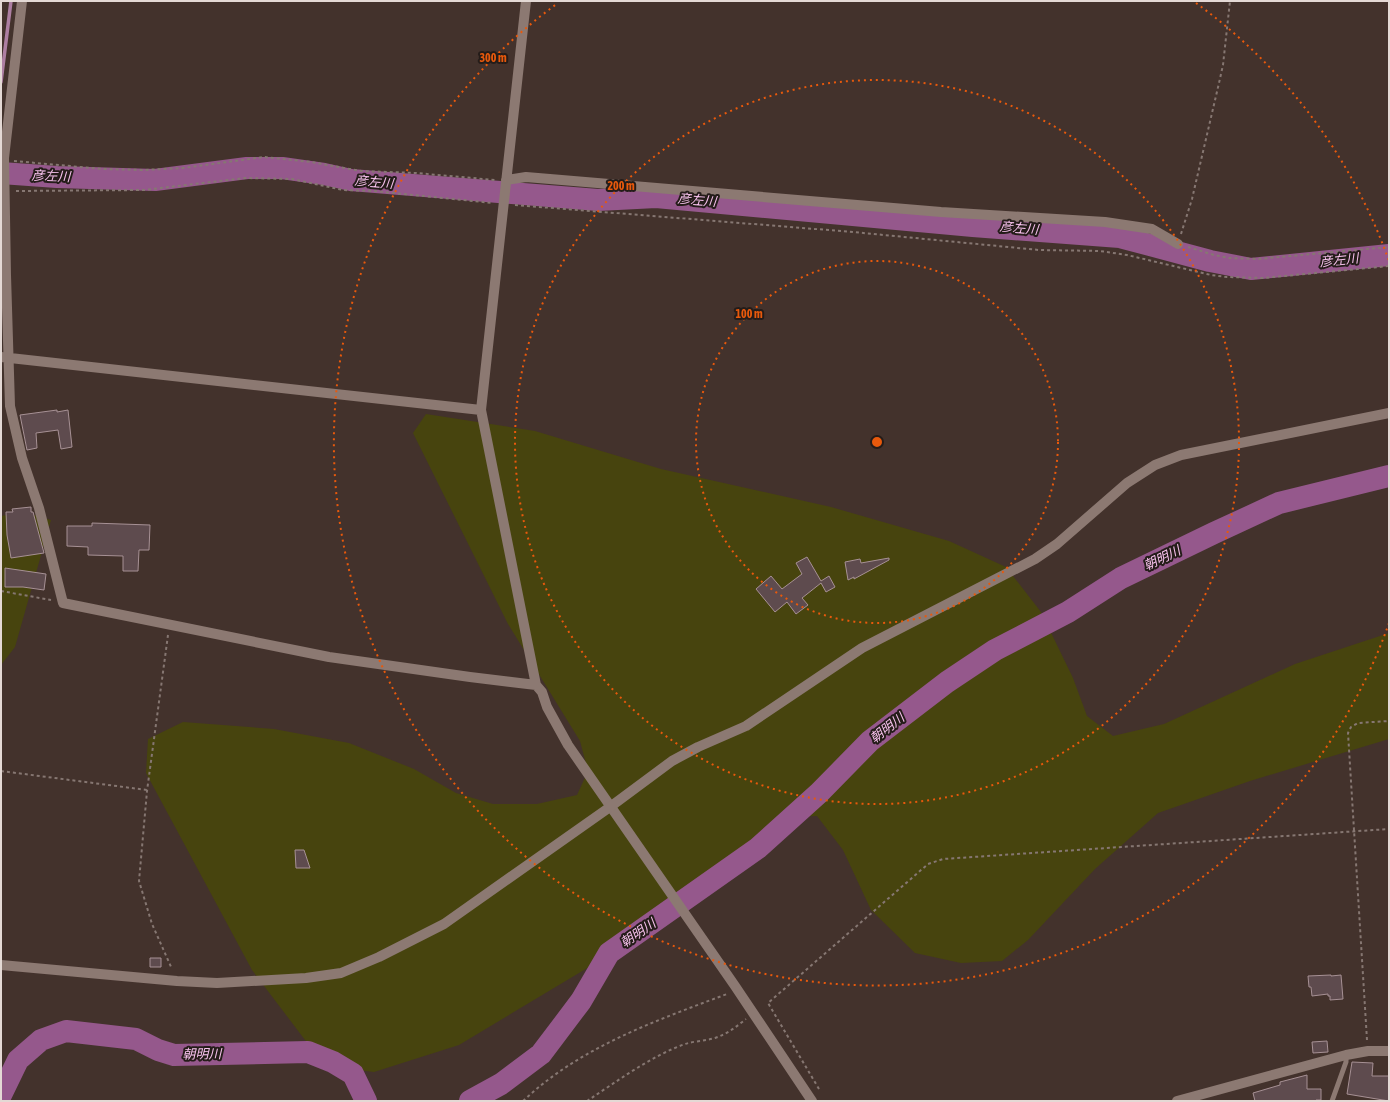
<svg xmlns="http://www.w3.org/2000/svg" width="1390" height="1102" font-family="'Asap Condensed','Noto Sans JP',sans-serif">
<style>
.green{fill:#47440e}
.lines{fill:none;stroke-linecap:round;stroke-linejoin:round}
.stream{stroke:#ad7fa2;stroke-width:3.5}
.river{stroke:#95588c;stroke-width:22}
.building{fill:#5e4b4e;stroke:#a79195}
.path{stroke:#867772;stroke-width:2;stroke-dasharray:3 3;stroke-linecap:butt}
.service{stroke:#8c7972;stroke-width:5}
.minor{stroke:#8c7972;stroke-width:10}
.tertiary{stroke:#8c7972;stroke-width:10}
.ring{fill:none;stroke:#e8590c;stroke-width:2;stroke-dasharray:2 4}
.labels{text-anchor:middle;dominant-baseline:central;stroke-width:4;stroke-linejoin:round;paint-order:stroke}
.water-label{font-size:13px;font-style:italic;fill:#f9c3ef;stroke:#241c19}
.centre{fill:#e8590c;stroke:#241c19;stroke-width:2}
.ring-label{font-size:12px;text-anchor:middle;font-weight:bold;fill:#e8590c;stroke:#241c19;stroke-width:4;stroke-linejoin:round;paint-order:stroke}
</style>
<rect width="100%" height="100%" fill="#43322c"/>
<path class="green" d="M426,414l109,17 126,38 170,38 118,34 57,26 35,45 32,66 14,38 26,20 51,-12 131,-60 94,-31v106l-139,42 -92,32 -63,56 -67,71 -26,21 -41,2 -46,-10 -44,-43 -28,-60 -26,-34 -24,1 -54,33 -31,31 -114,83 -135,81 -85,27 -42,-5 -27,-27 -53,-70 -106,-197 2,-34 35,-17 91,7 75,14 65,26 42,24 37,11h44l40,-9 11,-24 -8,-30 -72,-117 -95,-191z
M24,512l27,8 -36,127 -14,18v-149z"/>
<g class="lines">
<path class="stream" d="M1,82l10,-81"/>
<path class="river" d="M1,173l56,4 98,3 92,-12h35l42,6 27,6 247,20 58,-3 317,29 147,11 90,24 41,8 138,-14
M1,1095l17,-35 23,-20 25,-9 70,8 22,11 16,5 134,-3 25,10 20,12 13,27
M470,1101l31,-17 40,-30 40,-53 28,-48 149,-105 61,-55 51,-52 77,-59 48,-32 73,-38 53,-34 93,-45 65,-30 110,-27"/>
</g>
<path class="building" d="M57,410v2l11,-2 4,37 -11,2 -3,-19 -22,3 1,15 -10,2 -7,-35z
M31,507v5h2l11,41 -33,5 -4,-23 -1,-23h7l-1,-3z
M92,523l58,2 -1,25h-10l-1,21h-15v-15l-35,-1v-8l-21,-1v-20h25z
M807,557l14,24 8,-5 6,11 -9,5 -5,-9 -19,15 6,7 -12,9 -9,-12 -12,10 -19,-23 15,-13 11,13 20,-15 -6,-11z
M889,558v2l-35,19v-2l-6,3 -3,-18 15,-3 1,4z
M5,568l41,6 -2,16 -21,-3h-18z
M295,850h9l6,18h-14z
M150,958h11v9h-11z
M1331,975v1l10,-1 2,24 -13,1v-4h-2v-2l-16,2 -1,-9h-2l-1,-11z
M1327,1041l1,11 -15,1 -1,-11z
M1352,1062l21,1 -1,13h17v25l-42,-7z
M1307,1075v14h14v11h-5v1h-61l-2,-8 27,-8v-3z"/>
<g class="lines">
<path class="path" d="M14,161l89,8 41,1 39,-2 81,-11 47,5 50,9 55,2 79,7
M16,191l128,-1 101,-12 47,1 51,11 31,1 119,12
M515,205l338,27 186,18 61,1 27,4 84,20 16,2 36,1 126,-12
M1181,234l11,-35 27,-116 4,-18 7,-64
M1188,247l26,8 15,3 29,1 131,-12
M1,591l50,9
M168,635l-21,156 -8,90 13,43 20,45
M1,771l146,19
M1367,1040l-19,-307 3,-6 7,-4 31,-2
M819,1089l-51,-86 160,-139 15,-5 446,-30
M523,1101c57,-54 132,-80 204,-107
M587,1101c29,-19 64,-45 98,-57 9,-3 20,-3 30,-6 12,-4 21,-11 31,-19"/>
<path class="service" d="M1332,1101l14,-39v-7"/>
<path class="minor" d="M22,1l-18,157 2,117 4,131 12,52 17,50 24,95 266,54 141,20 66,8
M526,1l-45,409 55,275 6,7 5,15 21,38 167,241 77,115
M506,180l20,-3 415,35 164,10 47,7 26,15
M1,357l480,53
M1177,1101l169,-46 22,-4h21"/>
<path class="tertiary" d="M1,965l176,16 40,2 89,-5 35,-5 38,-16 65,-33 166,-117 62,-46 26,-14 48,-21 116,-78 173,-89 22,-15 70,-61 28,-18 26,-10 208,-42"/>
</g>
<g class="ring">
<circle cx="877" cy="442" r="181"/>
<circle cx="877" cy="442" r="362"/>
<path d="M1389 623A543 543 0 1 1 558 3M1196 3A543 543 0 0 1 1389 261"/>
</g>
<g class="labels">
<g class="water-label">
<text transform="translate(51 176) rotate(2)">彦左川</text>
<text transform="translate(374 182) rotate(5)">彦左川</text>
<text transform="translate(697 200) rotate(5)">彦左川</text>
<text transform="translate(1019 228) rotate(5)">彦左川</text>
<text transform="translate(1339 260) rotate(-6)">彦左川</text>
<text transform="translate(1162 558) rotate(-26)">朝明川</text>
<text transform="translate(887 728) rotate(-38)">朝明川</text>
<text transform="translate(638 933) rotate(-35)">朝明川</text>
<text transform="translate(202 1054) rotate(-1)">朝明川</text>
</g>
</g>
<circle cx="877" cy="442" r="6" class="centre"/>
<g class="ring-label">
<text x="493" y="62">300 m</text>
<text x="621" y="190">200 m</text>
<text x="749" y="318">100 m</text>
</g>
<rect width="1390" height="1102" fill="none" stroke="#e4d9d5" stroke-width="4"/>
</svg>
